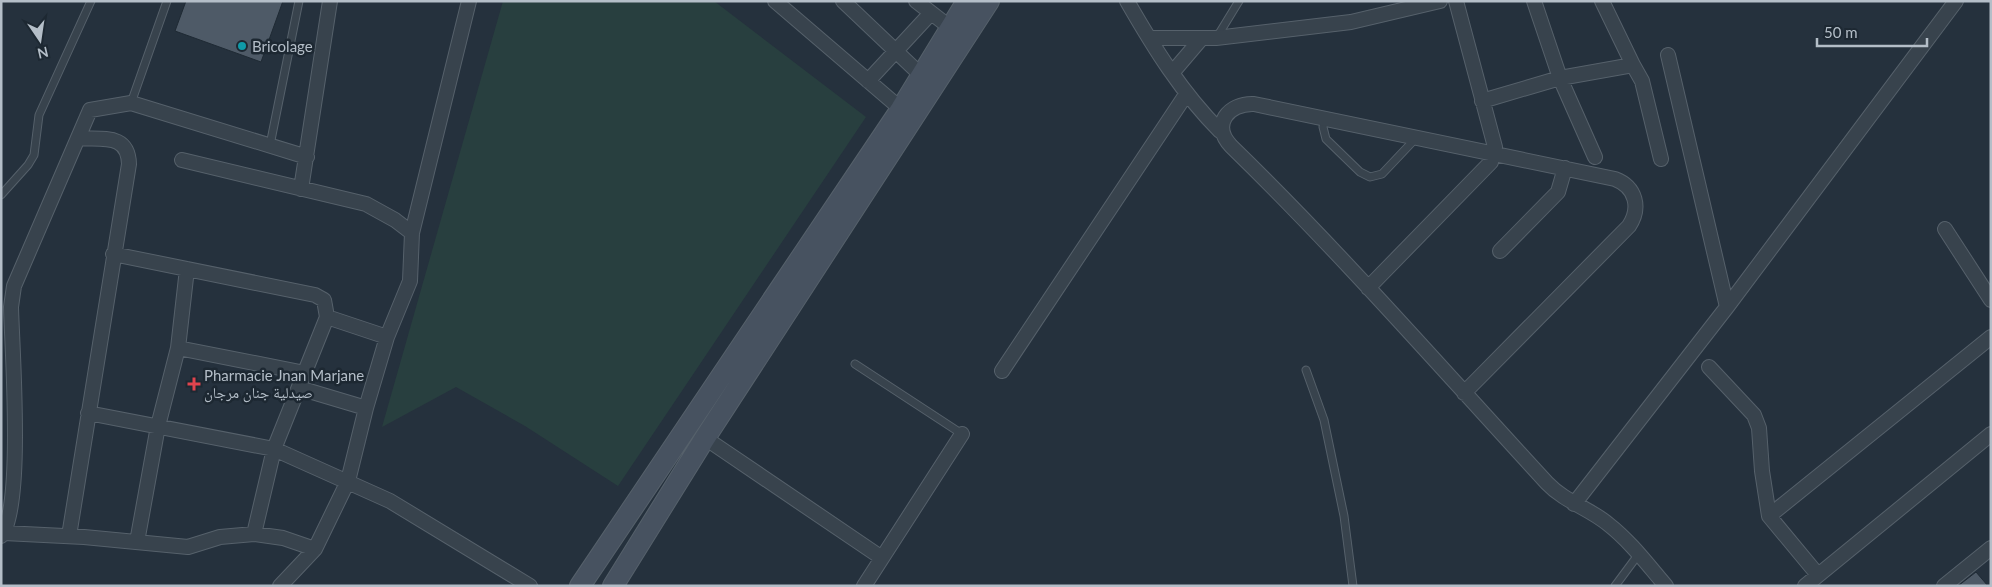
<svg xmlns="http://www.w3.org/2000/svg" width="1992" height="587" font-family="Lato,'Noto Naskh Arabic',sans-serif">
<style>
.grass{fill:#283f3f}
.building{fill:#4e5a67;stroke:#1f2a34}
.lines{fill:none;stroke-linecap:round;stroke-linejoin:round}
.lane-casing{stroke:#56616b;stroke-width:9}
.street-casing{stroke:#56616b;stroke-width:16}
.secondary-casing{stroke:#56616b;stroke-width:22}
.lane{stroke:#38434d;stroke-width:7}
.street{stroke:#38434d;stroke-width:14}
.secondary{stroke:#475260;stroke-width:20}
.culture-dot{fill:#0f9aa8;stroke:#1d2832;stroke-width:2}
.health-dot{fill:#e0444e;stroke:#1d2832;stroke-width:2}
.labels{text-anchor:middle;dominant-baseline:central;stroke-width:5;stroke-linejoin:round;paint-order:stroke}
.poi-label{font-size:15px;fill:#b4bec8;stroke:#1d2832;text-anchor:start}
</style>
<rect width="100%" height="100%" fill="#25313d"/>
<path class="grass" d="M503,1h211l152,116 -248,369 -93,-60 -69,-39 -74,40z"/>
<path class="building" d="M186,1h97l-22,61 -86,-31z
M1976,572l12,14h-30z"/>
<g class="lines">
<defs>
<path id="lane" d="M1217,37l22,-36
M131,103l36,-102
M1325,118l-2,9 3,12 34,33 10,5 12,-3 35,-37
M270,145l29,-144
M1,195l27,-30 6,-10 5,-40 52,-114
M855,364l107,70
M1306,370l18,50 20,96 9,70
M1615,586l23,-31"/>
<path id="street" d="M775,1l126,108
M843,1l79,75
M916,1l36,28
M1127,1c27,47 55,92 93,130
M1534,1l26,77 35,79
M1602,1l31,64
M1149,38h67l135,-16 89,-21
M1668,55l59,252
M1172,73l29,-34
M868,81l63,-68
M1482,101l78,-23 73,-13 9,16 19,78
M182,160l184,44 29,16 17,13 -2,48 -23,56 -21,71 -18,73 -33,68 -35,37
M301,189l29,-188
M1945,229l46,71
M412,233l57,-232
M1500,251l58,-59 7,-24
M113,254l202,41 9,5 3,17 -53,132 -20,85
M1368,288l123,-126 4,-15 -39,-146
M327,317l60,20
M178,348l127,25
M1709,367l45,48 5,13 3,43 7,45 49,59
M1002,371l185,-278
M299,388l67,20
M1464,393l165,-167c12,-18 7,-39 -14,-47l-361,-75c-26,-1 -43,21 -23,42 110,107 212,224 316,337 18,19 42,25 61,41 22,17 40,41 58,62
M88,413l186,36 116,52 140,85
M705,438l177,120
M1574,504l153,-197 229,-306
M1769,516l222,-179
M4,533l80,4 104,10 32,-10 34,-3 29,4 32,11
M1,536c23,-28 11,-187 10,-229l3,-21 76,-176 41,-7 176,54
M69,536l60,-372c-1,-31 -26,-24 -51,-26
M137,542l21,-116 20,-78 9,-79
M864,586l98,-152
M1805,586l186,-152
M1944,586l47,-38"/>
<path id="secondary" d="M580,586l321,-477 66,-108
M613,586l92,-148 284,-437"/>
</defs>
<use href="#lane" class="lane-casing"/>
<use href="#street" class="street-casing"/>
<use href="#secondary" class="secondary-casing"/>
<use href="#lane" class="lane"/>
<use href="#street" class="street"/>
<use href="#secondary" class="secondary"/>
</g>
<circle class="culture-dot" cx="242" cy="46" r="5"/>
<path class="health-dot" d="M191.5 376.5h5v5h5v5h-5v5h-5v-5h-5v-5h5z"/>
<g class="labels">
<g class="poi-label">
<text x="252" y="46">Bricolage</text>
<text x="204" y="375">Pharmacie Jnan Marjane<tspan x="204" dy="17">صيدلية جنان مرجان</tspan></text>
</g>
</g>
<rect width="1992" height="587" fill="none" stroke="#b4bec8" stroke-width="5"/>
<g transform="translate(40 40) rotate(167)" stroke="#1d2832" stroke-width="4" paint-order="stroke">
<path d="M0-4L9 19L0 12L-9 19Z" fill="#b4bec8"/>
<text y="-8" font-size="14" font-weight="bold" text-anchor="middle" fill="#b4bec8">N</text>
</g>
<path d="M1817 38v8h110v-8" fill="none" stroke="#b4bec8" stroke-width="2.5"/>
<text x="1824" y="38" font-size="15" fill="#b4bec8" stroke="#1d2832" stroke-width="4" paint-order="stroke">50 m</text>
</svg>
